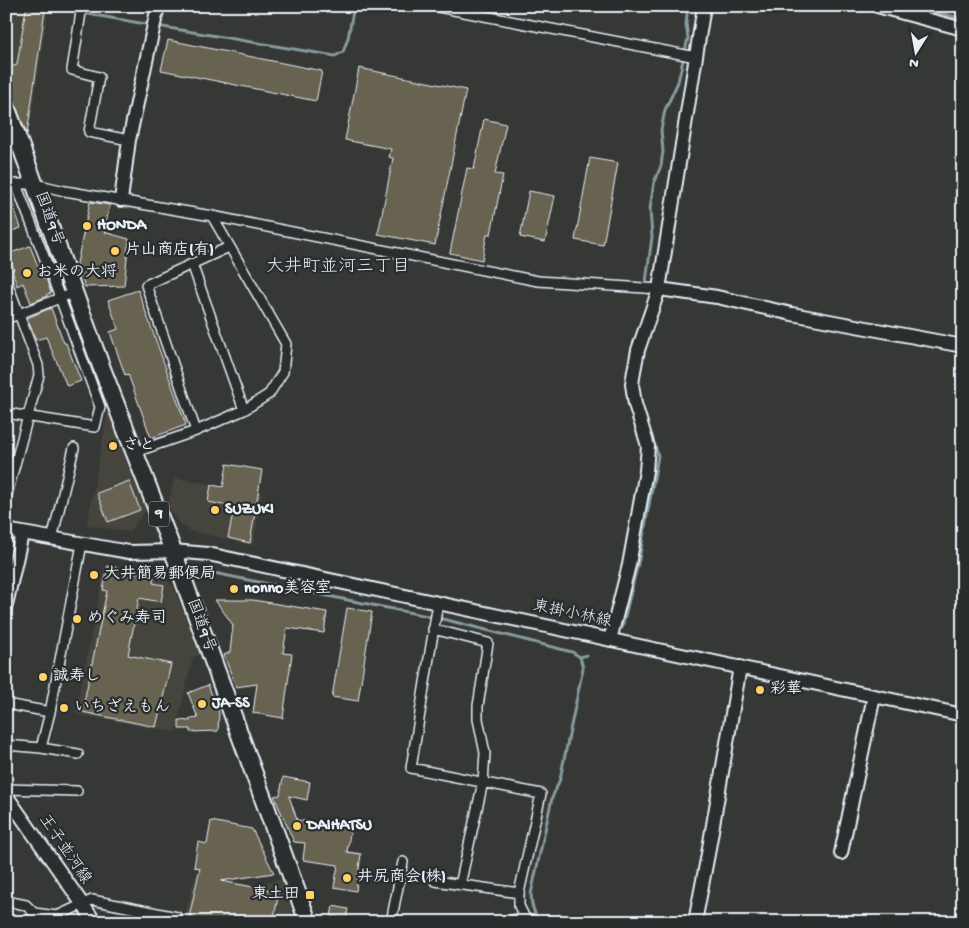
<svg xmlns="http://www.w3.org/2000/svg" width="969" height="928" font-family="'Gochi Hand','Klee One',sans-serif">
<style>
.built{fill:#45453d}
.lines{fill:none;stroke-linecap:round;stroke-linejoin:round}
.stream{stroke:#879ca0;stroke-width:3}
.building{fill:#686251;stroke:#e8f1f8}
.street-casing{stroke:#e8f1f8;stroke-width:12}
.secondary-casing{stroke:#e8f1f8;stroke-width:16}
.highway-casing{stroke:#e8f1f8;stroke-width:20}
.street{stroke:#2a2d2e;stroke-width:9}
.secondary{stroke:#2a2d2e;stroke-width:12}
.highway{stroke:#2a2d2e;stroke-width:16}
.poi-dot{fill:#ffd166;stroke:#2a2d2e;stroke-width:2}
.labels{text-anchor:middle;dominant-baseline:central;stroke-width:4.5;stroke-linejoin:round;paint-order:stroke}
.shield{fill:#2a2d2e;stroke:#afb6bb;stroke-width:1}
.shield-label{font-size:15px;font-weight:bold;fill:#e8f1f8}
.street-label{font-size:16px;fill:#e8f1f8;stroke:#2a2d2e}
.poi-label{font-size:16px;font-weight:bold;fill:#e8f1f8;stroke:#2a2d2e;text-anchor:start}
.neighbourhood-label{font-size:18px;fill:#e8f1f8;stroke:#2a2d2e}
</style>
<rect width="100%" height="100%" fill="#363835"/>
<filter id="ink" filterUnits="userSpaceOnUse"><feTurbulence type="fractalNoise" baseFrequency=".02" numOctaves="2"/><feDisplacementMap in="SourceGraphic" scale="10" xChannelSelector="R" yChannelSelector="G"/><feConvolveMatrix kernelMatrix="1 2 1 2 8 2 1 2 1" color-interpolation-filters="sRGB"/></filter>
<g filter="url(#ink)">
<path class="built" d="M6,6h24l18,4 -18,116 -7,1 -17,-44z
M112,412l35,97 -18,23 -42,-7 20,-110z
M174,478l88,15 -9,52 -63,-14 -11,-8 -11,-17z
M106,564l51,8 16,14 28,69 -8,2 -18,75 -100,-18z
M196,874l56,11 31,-6 12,43h-112z"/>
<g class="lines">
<path class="stream" d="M43,6l108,19
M913,6l50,13
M157,26l178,30 8,-4 5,-14 6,-32
M646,282l6,-45 -2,-28 4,-27 7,-16 2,-15 -2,-21 4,-20 13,-28 10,-44 -2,-14 2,-18
M209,572l238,48 125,32 8,5 3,11 -23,111 -8,19 -21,96 1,11 6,17
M622,628l17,-69 19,-103 -3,-11
M580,657l7,-2"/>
</g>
<path class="building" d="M26,8l19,2 -18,124 -21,-51v-14l11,-4z
M168,40l154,31 -6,30 -155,-31z
M359,68l107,22 -31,155 -57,-11 15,-76 -4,-1 2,-8 -46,-9z
M484,119l22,5 -11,50 8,1 -12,59h-4l-5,26 -32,-7 17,-85 7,1z
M590,158l28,5 -15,82 -28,-5z
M529,191l26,5 -10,46 -25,-5z
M9,193l12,35 -15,5v-39z
M90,202l20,3 -6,27 25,7 -5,47 -39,1 -8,-24z
M30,246l13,33 3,-1 5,15 -5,2 1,1 -16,7 -8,-20 -6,3 -5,-16h2l-6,-16z
M138,290l48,135 -35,13 -23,-64 -3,1 -15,-43 8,-3 -10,-29z
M51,308l13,35h2l15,38 -14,5 -21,-49 -10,3 -9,-22z
M227,464l35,6 -12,73 -22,-5 6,-31 -26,-5 3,-17 12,2z
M129,481l11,29 -32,12 -11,-29z
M108,566l46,10 -1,7 11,2 -3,17 -22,-4 -11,57 43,9 -15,63 -74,-15 25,-121 -4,-1z
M215,600h38l74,12 -3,21 -37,-5 -4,25 9,1 -9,64 -30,-5 4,-29 -21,3 -12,-32 6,-3 3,-27z
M347,608l25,4 -14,89 -26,-4z
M208,685l11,28 -1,18 -28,1v-3h-11v-9l11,1v-2l8,-1 -10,-25z
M283,777l27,5 -3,18 -18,-4 8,24 54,7 -4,25 14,2 -5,37 -22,-4 4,-22 -35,-5 2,-17 -11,-1 -20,-46 6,-1z
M211,821l41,8 22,44 -53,8 58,11 -5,25 -8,5h-78l12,-54 -6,-1 4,-25 9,2z
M333,906l15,3 -2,10 -15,-3z"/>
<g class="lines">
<defs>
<path id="street" d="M82,6l-10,64 27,7 -10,55 40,8
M433,6l263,51
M6,188l10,-4h19l30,7 147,25 326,65 121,8
M192,264l52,146
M6,279l32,86 1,10 -33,123
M6,319l59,-23
M6,413l89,14 5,-20 -40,-109 -44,-114
M196,431l-50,-146 83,-38
M135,452l61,-21 48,-21 25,-16 14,-22 3,-28 -74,-128
M52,539l22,-91
M438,603l-27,165 130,26 -22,99v13l8,16
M433,629l55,14 -10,63v13l7,34 -2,29 -23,103
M6,704l44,8
M6,745l35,3 9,-36 32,-168
M41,748l37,6
M6,789l71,2
M435,881l84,12
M6,901l20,4 8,8 23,3 35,-16 85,17 -1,5
M391,922l12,-60
M513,922v-2l12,-3"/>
<path id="secondary" d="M877,6l86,23
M121,200l8,-60 29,-134
M659,289l58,8 75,17 171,32
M6,530l123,22 44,-1 35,3 755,161
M6,605l16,-71
M610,640l19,-75 17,-94 2,-25 -13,-42 -3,-20 2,-13 4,-21 21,-61 45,-283
M6,795l89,127
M841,853l33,-157
M695,922l13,-68 32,-187"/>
<path id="highway" d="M6,106l95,260 72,185 135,371"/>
</defs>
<use href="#street" class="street-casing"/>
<use href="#secondary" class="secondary-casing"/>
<use href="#highway" class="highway-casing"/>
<use href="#street" class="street"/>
<use href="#secondary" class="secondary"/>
<use href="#highway" class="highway"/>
</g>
</g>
<g class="poi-dot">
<circle cx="87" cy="226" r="5"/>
<circle cx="115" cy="251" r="5"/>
<circle cx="27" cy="273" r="5"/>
<circle cx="113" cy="446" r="5"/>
<circle cx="215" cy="510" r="5"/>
<circle cx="94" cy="575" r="5"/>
<circle cx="234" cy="589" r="5"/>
<circle cx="77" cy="619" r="5"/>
<circle cx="43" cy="677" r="5"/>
<circle cx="760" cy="690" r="5"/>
<circle cx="202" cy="704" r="5"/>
<circle cx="64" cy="708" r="5"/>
<circle cx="297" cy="826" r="5"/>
<circle cx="347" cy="878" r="5"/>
<rect x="305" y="890" width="10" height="10" rx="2.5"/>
</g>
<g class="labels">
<rect class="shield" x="149" y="501.5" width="20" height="25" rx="4"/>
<g class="shield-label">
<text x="159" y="514">9</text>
</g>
<g class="street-label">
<text transform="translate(48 219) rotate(70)">国道9号</text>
<text transform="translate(572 615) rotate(12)">東掛小林線</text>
<text transform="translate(200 626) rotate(70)">国道9号</text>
<text transform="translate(64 850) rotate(56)">王子並河線</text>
</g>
<g class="poi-label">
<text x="97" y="226">HONDA</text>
<text x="125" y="251">片山商店(有)</text>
<text x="37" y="273">お米の大将</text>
<text x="123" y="446">さと</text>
<text x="225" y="510">SUZUKI</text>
<text x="104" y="575">大井簡易郵便局</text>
<text x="244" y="589">nonno美容室</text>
<text x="87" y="619">めぐみ寿司</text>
<text x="53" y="677">誠寿し</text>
<text x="770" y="690">彩華</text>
<text x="212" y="704">JA-SS</text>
<text x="74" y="708">いちざえもん</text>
<text x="307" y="826">DAIHATSU</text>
<text x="357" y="878">井尻商会(株)</text>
<text x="300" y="895" text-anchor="end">東土田</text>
</g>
<g class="neighbourhood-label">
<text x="338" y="267">大井町並河三丁目</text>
</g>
</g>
<rect width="969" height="928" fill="none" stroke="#2a2d2e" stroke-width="25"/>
<rect x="12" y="12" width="944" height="903" fill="none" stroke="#e8f1f8" stroke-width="2" filter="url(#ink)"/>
<g transform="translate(916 52) rotate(191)" stroke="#2a2d2e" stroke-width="4" paint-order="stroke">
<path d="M0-4L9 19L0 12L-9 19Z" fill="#e8f1f8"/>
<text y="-8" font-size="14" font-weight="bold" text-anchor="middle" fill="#e8f1f8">N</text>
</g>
</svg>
